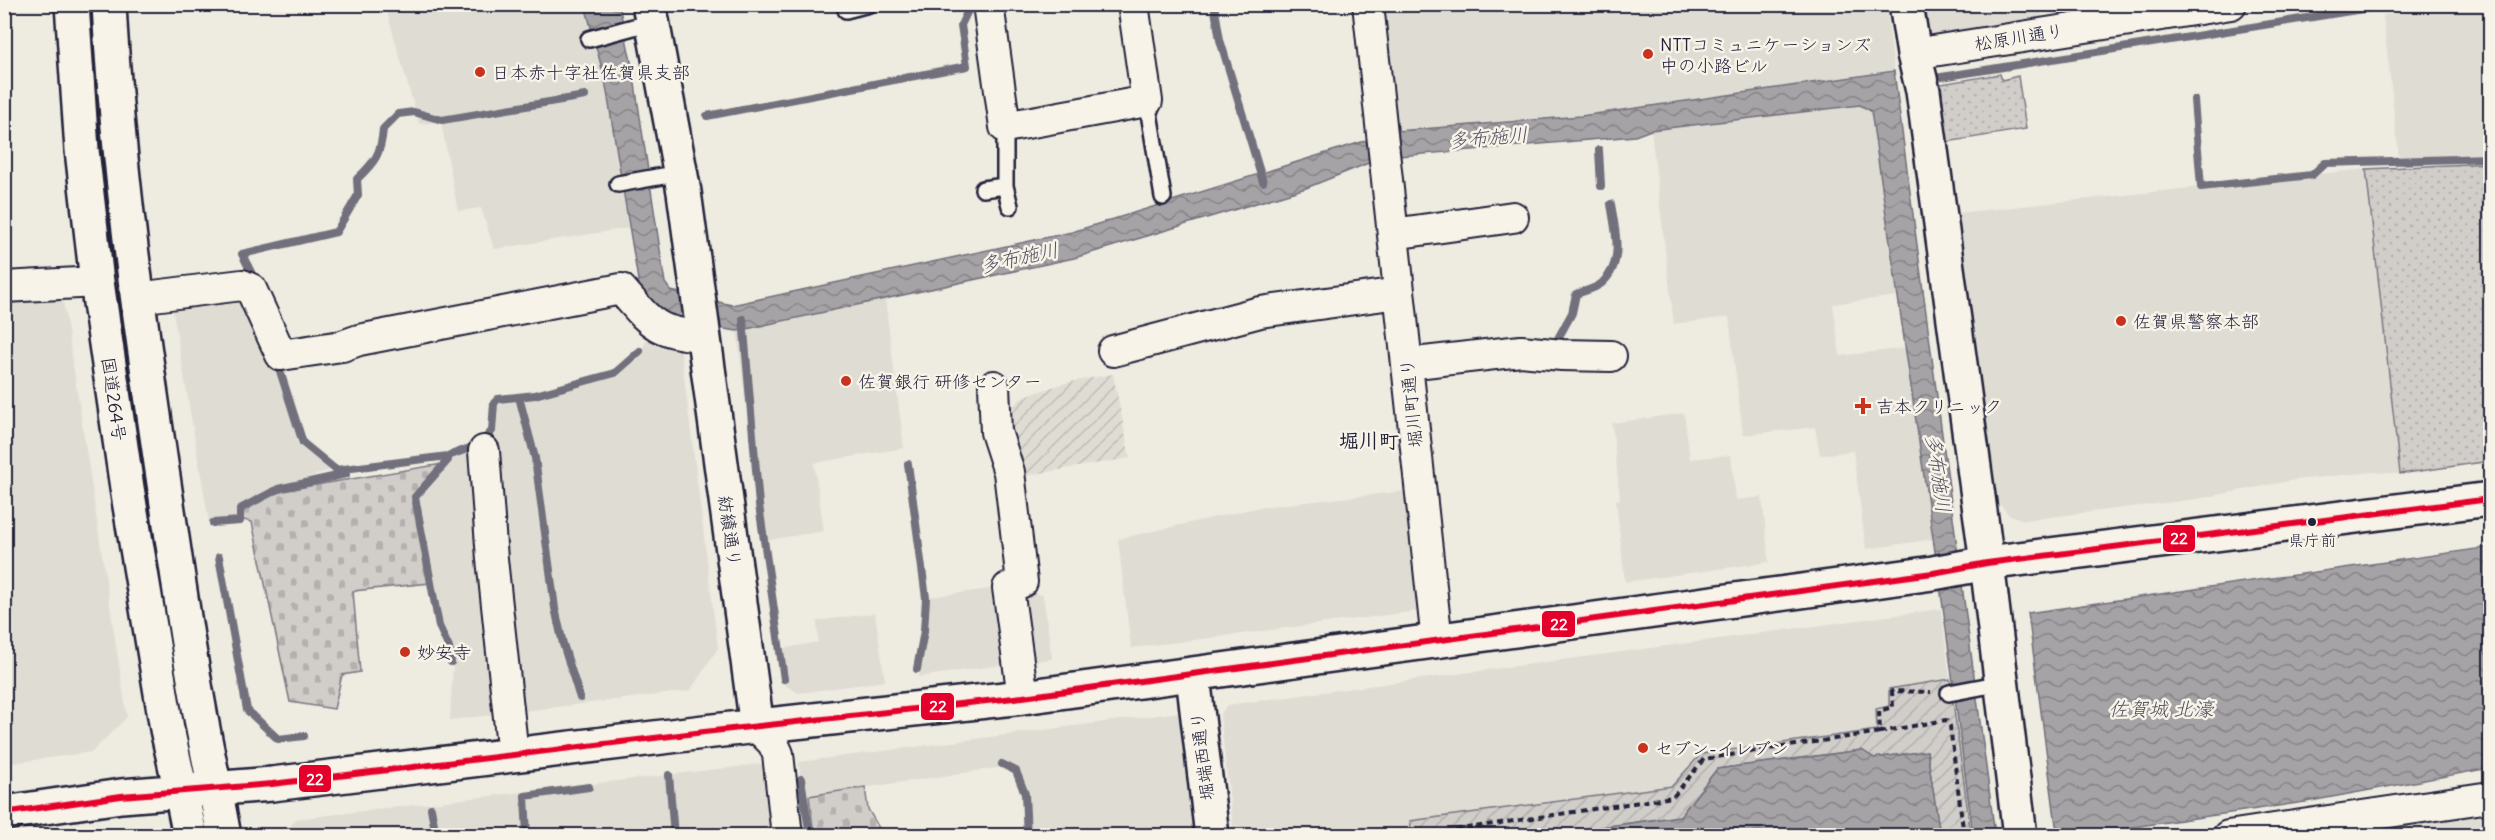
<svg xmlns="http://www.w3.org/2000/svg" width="2495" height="840" font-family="Delius,'Klee One',sans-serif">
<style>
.built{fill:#dfdcd4}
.industrial{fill:url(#industrial-furrows)}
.cemetery{fill:url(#cemetery-stones);stroke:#7a7882;stroke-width:1.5}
.park{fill:url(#park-dots);stroke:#7a7882;stroke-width:1.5}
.garden{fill:url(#garden-furrows);stroke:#7a7882;stroke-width:1.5}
.water{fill:url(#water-waves);stroke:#716f7b;stroke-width:1.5}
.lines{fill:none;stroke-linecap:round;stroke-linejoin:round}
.stream{stroke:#716f7b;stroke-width:8}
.service-casing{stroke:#22223b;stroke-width:20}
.minor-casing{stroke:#22223b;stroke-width:34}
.tertiary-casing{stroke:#22223b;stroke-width:38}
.primary-casing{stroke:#22223b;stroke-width:38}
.trunk-casing{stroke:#22223b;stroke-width:38}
.path{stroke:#22223b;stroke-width:4;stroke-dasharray:6 4.5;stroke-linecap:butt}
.service{stroke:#f7f3e8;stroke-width:15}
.minor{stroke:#f7f3e8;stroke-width:30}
.tertiary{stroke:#f7f3e8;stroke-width:33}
.primary{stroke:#f7f3e8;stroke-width:33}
.trunk{stroke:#f7f3e8;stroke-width:33}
.bus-1-casing{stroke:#f7f3e8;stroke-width:10}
.bus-1{stroke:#e4002b;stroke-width:6}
.poi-dot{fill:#c8321e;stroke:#f7f3e8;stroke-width:2}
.bus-dot{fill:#22223b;stroke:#f7f3e8;stroke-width:2}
.labels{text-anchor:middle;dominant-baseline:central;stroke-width:5;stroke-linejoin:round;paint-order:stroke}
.bus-label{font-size:16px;fill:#22223b;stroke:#f7f3e8}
.street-label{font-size:18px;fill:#22223b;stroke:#f7f3e8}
.poi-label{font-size:18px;fill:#22223b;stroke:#f7f3e8;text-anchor:start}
.water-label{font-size:20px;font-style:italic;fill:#504f60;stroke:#f7f3e8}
.neighbourhood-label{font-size:20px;font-weight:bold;fill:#22223b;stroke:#f7f3e8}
.line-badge{stroke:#f7f3e8;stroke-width:2}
.badge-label{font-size:16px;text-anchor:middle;font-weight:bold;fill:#fff}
</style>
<defs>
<pattern id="industrial-furrows" width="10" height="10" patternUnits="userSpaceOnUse" patternTransform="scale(1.5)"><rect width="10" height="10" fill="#dfdcd4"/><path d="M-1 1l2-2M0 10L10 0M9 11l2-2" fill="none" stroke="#bfbcb7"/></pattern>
<pattern id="cemetery-stones" width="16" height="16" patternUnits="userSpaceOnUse" patternTransform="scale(1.5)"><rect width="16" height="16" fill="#d1cdc9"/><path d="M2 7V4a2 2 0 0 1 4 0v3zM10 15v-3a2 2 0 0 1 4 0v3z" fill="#b3b0ae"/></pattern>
<pattern id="park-dots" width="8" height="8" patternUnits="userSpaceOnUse" patternTransform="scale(1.5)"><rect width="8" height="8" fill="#d1cdc9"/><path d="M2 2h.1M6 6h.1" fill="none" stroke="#b3b0ae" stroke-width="1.8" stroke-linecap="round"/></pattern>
<pattern id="garden-furrows" width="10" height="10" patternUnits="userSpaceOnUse" patternTransform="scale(1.5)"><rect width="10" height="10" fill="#d1cdc9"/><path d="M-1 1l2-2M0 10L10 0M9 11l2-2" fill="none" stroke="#b3b0ae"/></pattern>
<pattern id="water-waves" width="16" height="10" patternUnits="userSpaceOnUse" patternTransform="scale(1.5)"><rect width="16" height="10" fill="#a6a3a6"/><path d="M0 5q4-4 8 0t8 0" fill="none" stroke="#878488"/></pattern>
</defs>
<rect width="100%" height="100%" fill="#eeebe1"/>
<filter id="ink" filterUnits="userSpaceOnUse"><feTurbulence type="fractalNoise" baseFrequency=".0167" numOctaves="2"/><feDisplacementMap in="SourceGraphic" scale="12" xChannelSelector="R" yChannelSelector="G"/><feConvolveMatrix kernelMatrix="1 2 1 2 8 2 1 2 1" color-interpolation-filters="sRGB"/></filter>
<g filter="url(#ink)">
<path class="built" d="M385,5h200l20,75 24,148 -135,21 -13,-41 -23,3 -17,-89 -22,2z
M1384,5h502l8,66 -313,45 -184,15z
M1920,5h120l4,21 -118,19z
M2460,5h30v158l-90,3 -17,-151z
M1860,105l11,6 26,185 -64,8 7,52 65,-8 29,191 -68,10 -13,-98 -33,4 -5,-28 -72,8 -14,-118 -55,7 -23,-194z
M2366,169l34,305 -27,-2 -79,8 -97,19 -172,21 -16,-5 -11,-13 -41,-289z
M251,282l57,164 31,21 -63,21 -37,21v10l-30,3 -40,-234z
M62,293l65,424 -35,35 -87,12 -1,-469z
M885,299l19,149 -90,15 10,68 -62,10 -25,-210z
M656,319l22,10 40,319 -28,43 -240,29 3,-58 -2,-14 -10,-23 -25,-128 34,-36v-8l33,-10 10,-12 2,-26 5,-5 37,-4 79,-22 25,-22z
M1684,413l6,46 41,-4 5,45 26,-3 7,65 -144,20 -9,-82 4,-1 -8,-76z
M1406,491l16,115 -4,5 -287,37 -13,-109 143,-32z
M997,588l11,76 -89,13 10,-80z
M1033,593l10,2 9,64 -25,3 -9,-66z
M1941,609l9,70 -61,10 1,17 -14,3 1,21 -176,24 -29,32 -261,35 1,15 -178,-1 -14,-120 7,-10z
M875,613l10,68 -86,12 -19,-11 -4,-32 42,-8 -1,-21z
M1181,712l22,123h-173l-3,-41 -9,-23 -14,-4 -202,30 -3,-35z
M769,763l9,73h-496l14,-17z
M2490,814v21h-152l47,-6z"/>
<path class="industrial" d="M1113,374l17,84 -113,19 -14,-63 22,-18 40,-13z"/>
<path class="cemetery" d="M442,464l-29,33 17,86 -77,8 7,81 -18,3 -8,34 -44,-7 -38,-180 -13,-3 -1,-10 47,-19z
M865,787l3,22 15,26h-69l-5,-39z"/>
<path class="park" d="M2000,74l2,6 16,-4 8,53 -79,13 -6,-58z
M2490,163v298l-90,13 -34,-305z"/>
<path class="garden" d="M1950,679l21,156h-31l-13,-84 -53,7 -13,-8 -144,19 -37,47 -135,19h-133l-2,-14 262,-35 29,-32 176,-24 -1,-21 13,-3v-17z"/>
<path class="water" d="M585,5h34l14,66 32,212 6,8 61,14 340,-73 325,-101 184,-15 313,-45 101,764h-22l-29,-221 -73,-503 -11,-6 -209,25 -16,6 -236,20 -28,6 -65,26 -232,70 -337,73 -71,-11 -25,-22 -36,-218z
M2490,547v221l-185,34 -227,33h-8l-14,-10 -28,-212z
M1862,750l12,8 53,-7 13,84h-395l135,-19 37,-47z"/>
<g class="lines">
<path class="stream" d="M1214,4l6,36 43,142
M1929,79l465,-75
M2194,100l7,87 111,-12 13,-12 165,-5
M707,116l260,-50 -6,-41 10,-21
M1599,150l2,36
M255,280l-13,-26 94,-22 22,-37 -1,-16c18,-17 24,-25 26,-50l15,-15 16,-2 28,8 143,-24
M743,319l16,186 25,174
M1556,342l16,-29 4,-19c8,-3 19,-5 26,-11 23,-20 13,-53 9,-79
M280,371l23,72 33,27
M519,397l16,61 20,150 8,36 17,54
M448,456v4l-33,37 24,129 10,22 2,14
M908,464l18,134 -2,33 -7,38
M213,523l27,-2v-12l38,-20 68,-15 -10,-4 112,-14 30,-11 14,-14 2,-28 4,-4 37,-4 80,-22 25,-22
M219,557l28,153 31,29 26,-3
M1002,764l14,7 9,23 2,42
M669,775l5,61
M801,779l9,57
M431,808l5,28
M527,836l-2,-40 64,-9"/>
<defs>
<path id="service" d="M846,10l23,-6
M589,39l63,-17
M1147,101l16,96
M618,184l62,-11
M1005,186v-59
M983,189l22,-3 5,20
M1949,693l53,-10"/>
<path id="minor" d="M988,4l17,123 142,-26 -14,-97
M1368,4l69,638
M1914,54l317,-50
M1393,234l120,-17
M4,287l93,-5
M137,298l105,-13 9,4 30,66 61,-9 17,-6 262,-51c30,34 34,44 82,47
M1113,351l147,-39 139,-19
M1407,364l114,-13 41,4 49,1
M994,386l2,46 13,40 13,110 -14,6 15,109
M484,451l8,108 21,196
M757,727l16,16 5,11 9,82
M2228,836l262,-39"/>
<path id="tertiary" d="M649,4l35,188 73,535
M1906,4l8,50 9,37 64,472 33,273
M1193,676l19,160"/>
<path id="primary" d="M215,788l9,48
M181,791l9,45"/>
<path id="trunk" d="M72,4l10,146 15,132 30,206 40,241 14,62
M109,4c8,157 30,311 53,466 16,106 30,213 53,318
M4,813l117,-17 151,-12 432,-52 319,-35 910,-124 54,-10 503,-64"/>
</defs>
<use href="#service" class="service-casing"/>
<use href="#minor" class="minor-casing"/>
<use href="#tertiary" class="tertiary-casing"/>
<use href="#primary" class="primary-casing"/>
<use href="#trunk" class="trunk-casing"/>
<path class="path" d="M1880,732l66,-12 4,6 14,110
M1414,836l259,-39 31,-38 176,-27 -1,-21 14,-4 -1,-16 39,1"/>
<use href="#service" class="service"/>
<use href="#minor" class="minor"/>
<use href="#tertiary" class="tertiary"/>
<use href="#primary" class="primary"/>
<use href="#trunk" class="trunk"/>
<defs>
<path id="bus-1" d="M4,813l117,-17 151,-12 432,-52 319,-35 910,-124 54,-10 503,-64"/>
</defs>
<use href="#bus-1" class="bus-1-casing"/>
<use href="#bus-1" class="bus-1"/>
</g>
</g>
<g class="poi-dot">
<circle cx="1648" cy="54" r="6"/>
<circle cx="480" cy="72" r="6"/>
<circle cx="2121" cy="321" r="6"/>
<circle cx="846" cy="381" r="6"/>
<path d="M1860 397h6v6h6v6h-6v6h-6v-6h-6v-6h6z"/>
<circle cx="405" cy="652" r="6"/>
<circle cx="1643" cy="748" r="6"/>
</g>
<circle class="bus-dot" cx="2312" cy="522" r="5"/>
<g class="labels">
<g class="bus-label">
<text x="2312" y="540">県庁前</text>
</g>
<g class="street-label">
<text transform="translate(2019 37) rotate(-9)">松原川通り</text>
<text transform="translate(114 399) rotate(82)">国道264号</text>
<text transform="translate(1411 403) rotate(-96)">堀川町通り</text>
<text transform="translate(730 531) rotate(82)">紡績通り</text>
<text transform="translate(1202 756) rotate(-97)">堀端西通り</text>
</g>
<g class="poi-label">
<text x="1660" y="44">NTTコミュニケーションズ<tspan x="1660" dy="21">中の小路ビル</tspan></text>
<text x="492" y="72">日本赤十字社佐賀県支部</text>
<text x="2133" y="321">佐賀県警察本部</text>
<text x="858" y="381">佐賀銀行 研修センター</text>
<text x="1876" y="406">吉本クリニック</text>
<text x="417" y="652">妙安寺</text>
<text x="1655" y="748">セブン-イレブン</text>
</g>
<g class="water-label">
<text transform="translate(1488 137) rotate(-5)">多布施川</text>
<text transform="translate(1019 257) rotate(-12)">多布施川</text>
<text transform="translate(1939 473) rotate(82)">多布施川</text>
<text x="2161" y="708">佐賀城 北濠</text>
</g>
<g class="neighbourhood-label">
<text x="1369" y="440">堀川町</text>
</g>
</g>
<g class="line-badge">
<rect x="2162" y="524" width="34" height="29" rx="6" fill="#e4002b"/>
<rect x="1541" y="610" width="35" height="28" rx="6" fill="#e4002b"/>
<rect x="920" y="692" width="35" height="29" rx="6" fill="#e4002b"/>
<rect x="298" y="764" width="34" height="29" rx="6" fill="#e4002b"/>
</g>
<g class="badge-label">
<text x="2179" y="544">22</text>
<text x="1559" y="630">22</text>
<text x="938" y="712">22</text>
<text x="315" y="785">22</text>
</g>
<rect width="2495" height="840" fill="none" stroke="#f7f3e8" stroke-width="24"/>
<rect x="12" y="12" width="2471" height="816" fill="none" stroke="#22223b" stroke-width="2" filter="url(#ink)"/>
</svg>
